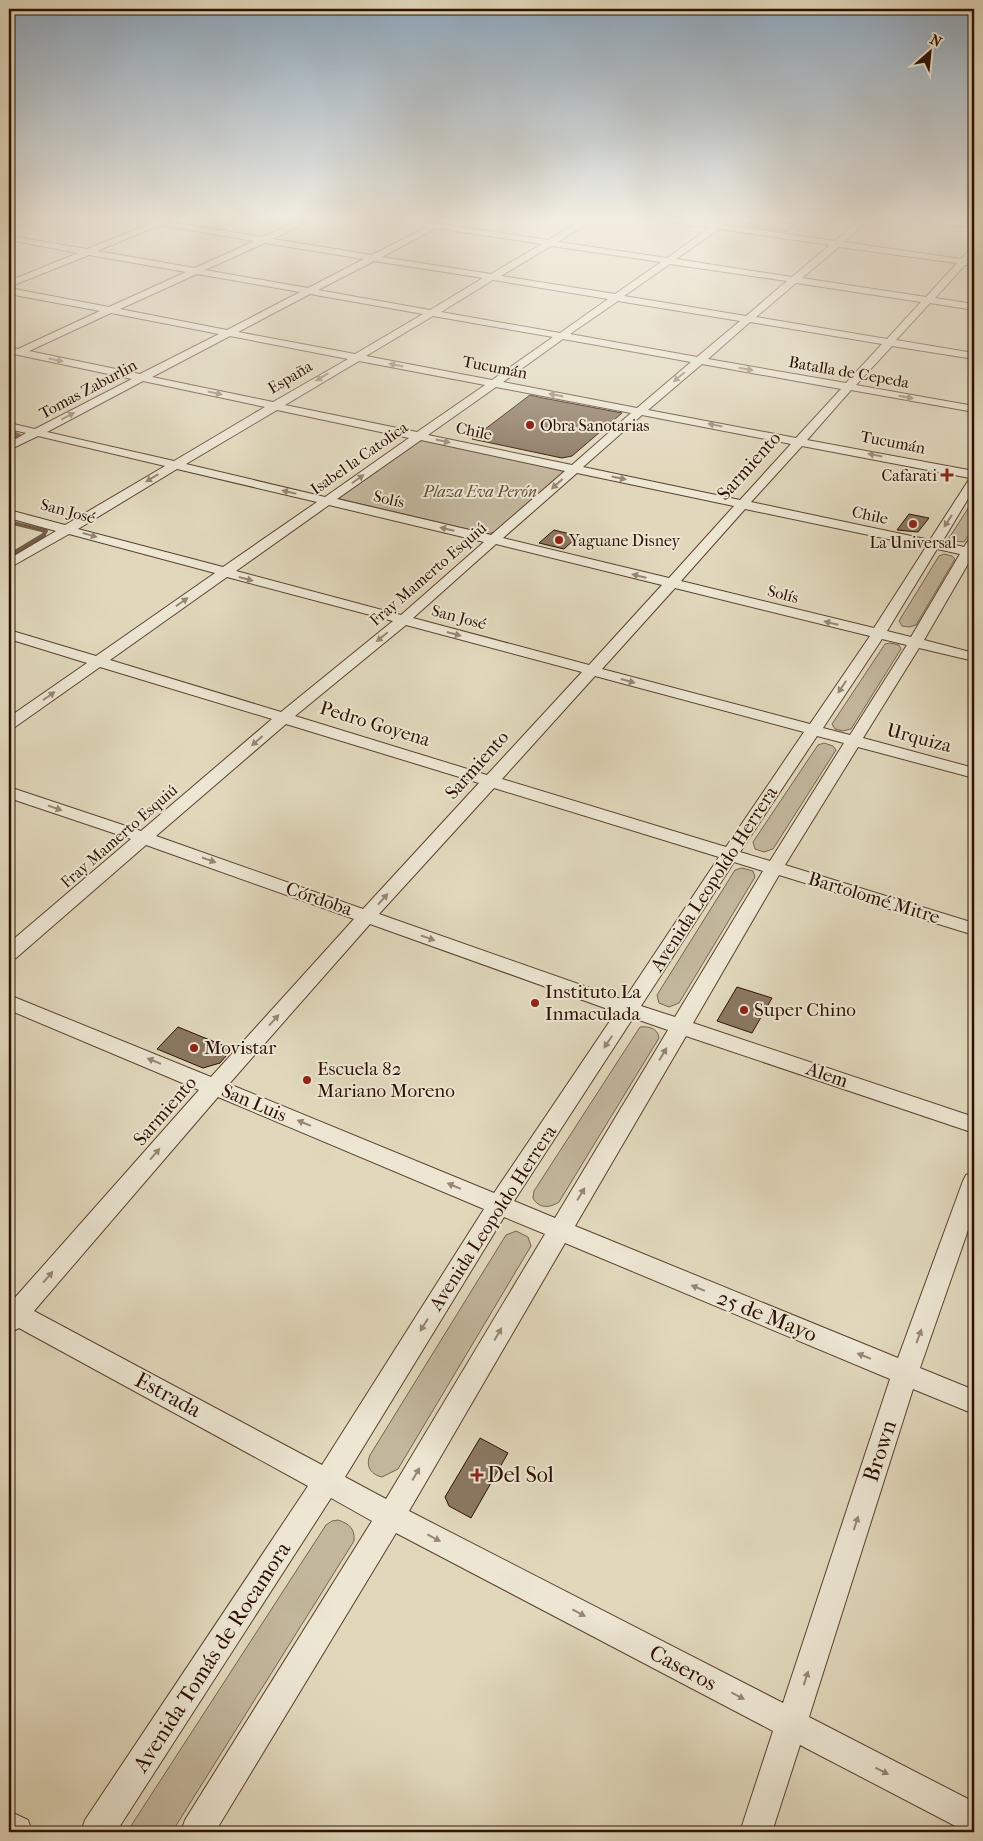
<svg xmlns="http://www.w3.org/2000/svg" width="983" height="1841" font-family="'IM FELL French Canon',serif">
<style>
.green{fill:#c2b69c;stroke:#78634e}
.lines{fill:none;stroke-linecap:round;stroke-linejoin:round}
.stream-far1{stroke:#745f4a;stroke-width:4}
.stream{stroke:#745f4a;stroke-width:4.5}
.building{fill:#8b7862;stroke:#2d1000}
.minor-casing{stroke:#5a422f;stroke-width:2}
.minor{fill:#ece6d3;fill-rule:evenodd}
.oneway{fill:#968674}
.poi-dot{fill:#8f2418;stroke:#ece6d3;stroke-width:2}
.labels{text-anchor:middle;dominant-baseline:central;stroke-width:4;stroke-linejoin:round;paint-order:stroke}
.far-street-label{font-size:16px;fill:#2d1000;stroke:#ece6d3}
.far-poi-label{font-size:16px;fill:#2d1000;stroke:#ece6d3;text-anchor:start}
.far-park-label{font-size:16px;font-style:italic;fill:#614a37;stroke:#ece6d3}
.street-label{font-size:19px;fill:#2d1000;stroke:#ece6d3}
.poi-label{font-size:19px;fill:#2d1000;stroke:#ece6d3;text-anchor:start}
.near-street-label{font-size:22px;fill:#2d1000;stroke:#ece6d3}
.near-poi-label{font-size:22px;fill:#2d1000;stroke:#ece6d3;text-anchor:start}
</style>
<rect width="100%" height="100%" fill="#e1d8bc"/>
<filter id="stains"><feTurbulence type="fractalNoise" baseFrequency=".004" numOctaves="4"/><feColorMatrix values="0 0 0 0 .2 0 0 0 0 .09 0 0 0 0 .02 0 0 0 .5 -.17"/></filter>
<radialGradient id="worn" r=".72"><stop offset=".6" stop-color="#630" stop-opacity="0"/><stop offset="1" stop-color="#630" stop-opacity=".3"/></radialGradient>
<path class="green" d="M422,440l143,30v2l-68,59 -9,3 -148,-35v-2z
M974,499v28l-10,15 -12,-1 -3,-3z
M944,554l8,2 3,3 -39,66 -7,2 -7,-1 -3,-5 40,-65z
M890,643l9,2 2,4 -50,80 -8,2 -8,-2 -3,-5 53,-80z
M824,743l9,3 3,4 -63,99 -9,3 -9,-3 -2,-7 65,-97z
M742,868l11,3 2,6 -76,126 -10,4 -10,-4 -2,-8 78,-125z
M640,1027c8,-1 18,1 19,11l-100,164c-9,6 -20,7 -26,-4l1,-7z
M516,1231l12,6 3,9 -133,223 -16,8c-10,-2 -17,-10 -12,-22l136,-220z
M338,1520c12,4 17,9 16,21l-182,291h-45l199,-307 6,-4z"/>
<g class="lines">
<path class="stream-far1" d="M9,431l11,5 -11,5
M9,522l37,9 -4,6"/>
<path class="stream" d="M9,556l35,-21"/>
</g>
<path class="building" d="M748,219h54l-16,13 -38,-5z
M530,395l13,3 79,15 -50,43 -10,2 -90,-19z
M909,514l20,4 -11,14 -21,-2z
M554,530l24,6 -14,13 -25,-6z
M737,987l35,11 -20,35 -35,-12z
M178,1027l54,22 -12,14 -17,5 -46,-19z
M480,1438l28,15 -37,65 -22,-12 -4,-9z"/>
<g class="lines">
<defs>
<path id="minor" d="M26,219h12l-29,11v-5z
M132,219h19l112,18 39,-18h11l-40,20 99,16 55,-28 -35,-6 -4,-2h21l25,4 4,-1 4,2 106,16 36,-21h10l-36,23 109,16 42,-30 -47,-7 -4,-2h22l35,5 8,-5h9l-8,6 111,16 26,-22h9l-26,23 117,17 10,-11 3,-1v8l-4,5 4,1v4h-9l-30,33 39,6v6l-44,-7 -34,37 78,13v6l-82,-13 -36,39 118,21v6l-123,-22 -44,50 167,31v18l-32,53 22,5 5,-8 5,-1v19h-2l-48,83 50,13v8l-55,-13 -56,90 111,30v10l-116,-31 -73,118 189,58v12l-195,-60 -86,148 281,94v16l-288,-97 -111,190 323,132 65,-177 3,-6 8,-3v41l-54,155 54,22v24l-61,-25 -104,328 165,85v30l-11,-2 -163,-85 -28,87h-32l33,-101 -377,-198 -181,299h-34l4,-12 187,-299 -41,-23 -215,334h-35l4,-12 223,-334 -289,-158 -10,5v-34l3,2 187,-211 -190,-80v-15l202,82 143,-158 -208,-74 -130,113 -7,1v-16l122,-104 -122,-41v-11l132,44 131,-112 -172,-52 -85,60 -6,2v-12l78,-54 -78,-24v-9l87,26 119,-83 -146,-39 -60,34v-9l47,-28 -47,-13v-8l56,15 100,-59 -127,-30 -29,14v-7l17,-10 -17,-4v-6l26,6 97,-50 -123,-26v-6l9,2 82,-38 -91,-17v-6l100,19 77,-35 -97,-17 -80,32v-6l69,-28 -69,-13v-4l78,13 63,-25zM160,225l94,16 -59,27 -98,-17zM436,228l106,16 -51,30 -109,-17zM719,229l111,16 -38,32 -116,-18zM265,243l99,16 -56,29 -103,-18zM551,246l110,16 -46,32 -114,-18zM839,247l118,16 -31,34 -124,-19zM374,261l109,17 -53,32 -112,-20zM670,264l117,17 -41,35 -122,-20zM197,274l103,18 -73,38 -107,-21zM493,280l115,19 -48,34 -119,-21zM796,283l125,19 -34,37 -131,-22zM310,294l113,20 -68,40 -117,-22zM618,301l122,20 -43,36 -127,-23zM111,313l108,21 -79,40 -111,-23zM433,316l120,21 -61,43 -126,-24zM750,322l132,22 -36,39 -138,-24zM230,336l118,23 -75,43 -121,-25zM563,339l128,23 -54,46 -134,-26zM359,361l126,24 -68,47 -132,-27zM702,364l139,25 -45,49 -148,-28zM143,381l122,26 -91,54 -127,-29zM496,387l135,26 -59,52 -144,-30zM277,410l132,28 -84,59 -139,-33zM642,415l149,29 -51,56 -157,-33zM421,440l144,31 -74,64 -154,-36zM802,446l168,32 -40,62 -179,-38zM177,469l140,33 -94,65 -145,-38zM577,473l157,33 -65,72 -166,-40zM329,505l155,37 -83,73 -165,-44zM745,509l181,38 -52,81 -193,-47zM496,544l166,41 -73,80 -176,-47zM937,549l23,5 -49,83 -24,-6zM227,577l166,44 -112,91 -171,-52zM675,588l195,48 -60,88 -208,-55zM406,625l176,47 -95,103 -192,-59zM882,639l25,6 -57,90 -27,-7zM595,676l209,56 -78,115 -224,-68zM286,724l193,59 -116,126 -207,-73zM817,736l27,7 -74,118 -30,-9zM494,788l225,69 -95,143 -245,-86zM734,862l29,9 -88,146 -34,-11zM370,924l246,88 -122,181 -265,-109zM633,1018l35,12 -113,188 -41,-17zM218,1097l266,112 -162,256 -288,-154zM504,1217l41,17 -159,265 -41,-22zM565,1243l325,136 -107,324 -374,-192z
M920,219h22l32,5v4l-50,-7z
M9,1811l19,9 4,12h-23z"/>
</defs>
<use href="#minor" class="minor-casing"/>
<use href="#minor" class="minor"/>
</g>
<defs><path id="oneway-solid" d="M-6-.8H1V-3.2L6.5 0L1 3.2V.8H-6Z" transform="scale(1.25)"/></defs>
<g class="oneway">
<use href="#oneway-solid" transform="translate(56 360) rotate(12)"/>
<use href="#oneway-solid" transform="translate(396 365) rotate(-169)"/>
<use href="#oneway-solid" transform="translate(746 369) rotate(10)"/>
<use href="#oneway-solid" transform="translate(322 377) rotate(149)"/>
<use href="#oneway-solid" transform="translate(679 377) rotate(140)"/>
<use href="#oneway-solid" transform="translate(215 393) rotate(12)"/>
<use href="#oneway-solid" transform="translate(556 395) rotate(-169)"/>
<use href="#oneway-solid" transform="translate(906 397) rotate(10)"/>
<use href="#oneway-solid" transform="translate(68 416) rotate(-28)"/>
<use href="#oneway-solid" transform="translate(715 425) rotate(-169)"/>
<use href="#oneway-solid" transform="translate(443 441) rotate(12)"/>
<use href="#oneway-solid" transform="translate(875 455) rotate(-169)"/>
<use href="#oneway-solid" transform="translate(152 478) rotate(149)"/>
<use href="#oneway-solid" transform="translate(619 478) rotate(12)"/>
<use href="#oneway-solid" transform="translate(358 479) rotate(-35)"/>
<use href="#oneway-solid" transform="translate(557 484) rotate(138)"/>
<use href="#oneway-solid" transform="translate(289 492) rotate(-167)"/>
<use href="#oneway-solid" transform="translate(948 521) rotate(123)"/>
<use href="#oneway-solid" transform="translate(447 529) rotate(-167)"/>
<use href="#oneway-solid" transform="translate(90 535) rotate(16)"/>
<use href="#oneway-solid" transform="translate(639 576) rotate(-166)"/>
<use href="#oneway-solid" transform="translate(246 579) rotate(15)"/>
<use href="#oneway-solid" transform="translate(182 602) rotate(-35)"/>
<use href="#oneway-solid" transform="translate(831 623) rotate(-166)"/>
<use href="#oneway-solid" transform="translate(454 634) rotate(15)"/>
<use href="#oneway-solid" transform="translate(382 637) rotate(141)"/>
<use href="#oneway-solid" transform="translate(628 681) rotate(15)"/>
<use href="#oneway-solid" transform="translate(842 687) rotate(124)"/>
<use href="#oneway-solid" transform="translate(49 696) rotate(-35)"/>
<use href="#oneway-solid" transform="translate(257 741) rotate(139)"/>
<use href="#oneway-solid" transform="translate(55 808) rotate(19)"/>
<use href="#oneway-solid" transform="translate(209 860) rotate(19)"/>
<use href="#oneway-solid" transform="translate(383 899) rotate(-48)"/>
<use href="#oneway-solid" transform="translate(428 938) rotate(19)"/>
<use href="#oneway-solid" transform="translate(274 1020) rotate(-48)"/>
<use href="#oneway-solid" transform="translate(608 1042) rotate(124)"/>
<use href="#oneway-solid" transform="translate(663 1054) rotate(-59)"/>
<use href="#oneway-solid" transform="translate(154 1061) rotate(-158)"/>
<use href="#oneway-solid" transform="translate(304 1123) rotate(-157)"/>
<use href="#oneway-solid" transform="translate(155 1154) rotate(-49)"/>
<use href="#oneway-solid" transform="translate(454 1186) rotate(-157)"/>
<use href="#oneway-solid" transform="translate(581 1194) rotate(-59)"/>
<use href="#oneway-solid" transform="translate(48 1277) rotate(-49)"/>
<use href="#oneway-solid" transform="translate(698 1288) rotate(-158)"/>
<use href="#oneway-solid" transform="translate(424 1325) rotate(122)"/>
<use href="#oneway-solid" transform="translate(498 1334) rotate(-60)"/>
<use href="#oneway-solid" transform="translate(919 1336) rotate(-70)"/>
<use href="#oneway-solid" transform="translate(864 1356) rotate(-158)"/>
<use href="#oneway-solid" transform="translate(416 1474) rotate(-60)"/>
<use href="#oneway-solid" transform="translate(856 1523) rotate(-72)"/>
<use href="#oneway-solid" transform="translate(434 1538) rotate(28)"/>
<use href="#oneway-solid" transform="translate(579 1613) rotate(28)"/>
<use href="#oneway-solid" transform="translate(806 1678) rotate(-72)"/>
<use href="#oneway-solid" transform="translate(738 1696) rotate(28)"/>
<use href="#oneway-solid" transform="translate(882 1771) rotate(27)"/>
</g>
<linearGradient id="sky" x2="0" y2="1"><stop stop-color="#8da7bd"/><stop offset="0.46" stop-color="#f2ede1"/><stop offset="1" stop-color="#f2ede1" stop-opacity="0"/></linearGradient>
<rect width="983" height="477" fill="url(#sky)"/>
<g class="poi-dot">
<circle cx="530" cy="425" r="5"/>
<path d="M944.5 467.5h5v5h5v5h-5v5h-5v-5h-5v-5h5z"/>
<circle cx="913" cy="524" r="5"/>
<circle cx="559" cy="540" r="5"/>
<circle cx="535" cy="1003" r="5"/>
<circle cx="744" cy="1010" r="5"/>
<circle cx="194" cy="1048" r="5"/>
<circle cx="307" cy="1080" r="5"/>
<path d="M474.5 1467.5h5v5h5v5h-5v5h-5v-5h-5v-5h5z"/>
</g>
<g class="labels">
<g class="far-street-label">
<text transform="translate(495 367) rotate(11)">Tucumán</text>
<text transform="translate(849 372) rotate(10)">Batalla de Cepeda</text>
<text transform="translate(290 377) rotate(-31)">España</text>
<text transform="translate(88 389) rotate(-28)">Tomas Zaburlin</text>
<text transform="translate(474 431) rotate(12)">Chile</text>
<text transform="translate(893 442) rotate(11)">Tucumán</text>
<text transform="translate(359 458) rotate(-35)">Isabel la Catolica</text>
<text transform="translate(389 499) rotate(13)">Solís</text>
<text transform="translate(68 511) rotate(15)">San José</text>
<text transform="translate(870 515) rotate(12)">Chile</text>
<text transform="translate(428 574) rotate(-41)">Fray Mamerto Esquiú</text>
<text transform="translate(783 594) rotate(14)">Solís</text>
<text transform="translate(459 617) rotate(15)">San José</text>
<text transform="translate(119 836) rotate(-41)">Fray Mamerto Esquiú</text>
</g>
<g class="far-poi-label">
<text x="540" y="425">Obra Sanotarias</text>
<text x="937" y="475" text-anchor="end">Cafarati</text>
<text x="569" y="540">Yaguane Disney</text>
<text x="913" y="542" text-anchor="middle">La Universal</text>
</g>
<g class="far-park-label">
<text x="480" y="491">Plaza Eva Perón</text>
</g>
<g class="street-label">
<text transform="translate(749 466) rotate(-48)">Sarmiento</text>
<text transform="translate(375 724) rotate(17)">Pedro Goyena</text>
<text transform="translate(919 738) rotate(15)">Urquiza</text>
<text transform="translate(477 765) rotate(-48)">Sarmiento</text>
<text transform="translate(714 879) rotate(-57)">Avenida Leopoldo Herrera</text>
<text transform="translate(874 898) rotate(17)">Bartolomé Mitre</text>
<text transform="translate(319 899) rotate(19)">Córdoba</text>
<text transform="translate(827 1075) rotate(19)">Alem</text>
<text transform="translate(254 1103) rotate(23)">San Luis</text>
<text transform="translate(165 1111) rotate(-49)">Sarmiento</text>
<text transform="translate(493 1218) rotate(-57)">Avenida Leopoldo Herrera</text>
</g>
<g class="poi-label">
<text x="545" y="992">Instituto La<tspan x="545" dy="22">Inmaculada</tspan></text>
<text x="754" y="1010">Super Chino</text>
<text x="204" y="1048">Movistar</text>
<text x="317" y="1069">Escuela 82<tspan x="317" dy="22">Mariano Moreno</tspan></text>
</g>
<g class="near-street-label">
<text transform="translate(767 1316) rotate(22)">25 de Mayo</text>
<text transform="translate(168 1395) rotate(28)">Estrada</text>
<text transform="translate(880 1451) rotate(-72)">Brown</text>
<text transform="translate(212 1657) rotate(-57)">Avenida Tomás de Rocamora</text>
<text transform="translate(683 1668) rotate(28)">Caseros</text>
</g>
<g class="near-poi-label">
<text x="487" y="1475">Del Sol</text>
</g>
</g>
<rect width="983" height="1841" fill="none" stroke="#e1d8bc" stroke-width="30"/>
<rect x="10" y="10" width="963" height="1821" fill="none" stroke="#2d1000" stroke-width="2.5"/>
<rect x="15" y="15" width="953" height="1811" fill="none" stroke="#2d1000"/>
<g transform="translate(930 52) rotate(27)" stroke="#ece6d3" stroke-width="4" paint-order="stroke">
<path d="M0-4L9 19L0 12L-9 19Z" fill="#2d1000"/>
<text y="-8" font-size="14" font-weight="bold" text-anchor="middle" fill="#2d1000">N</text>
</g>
<rect width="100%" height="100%" filter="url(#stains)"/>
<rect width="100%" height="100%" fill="url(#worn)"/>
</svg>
